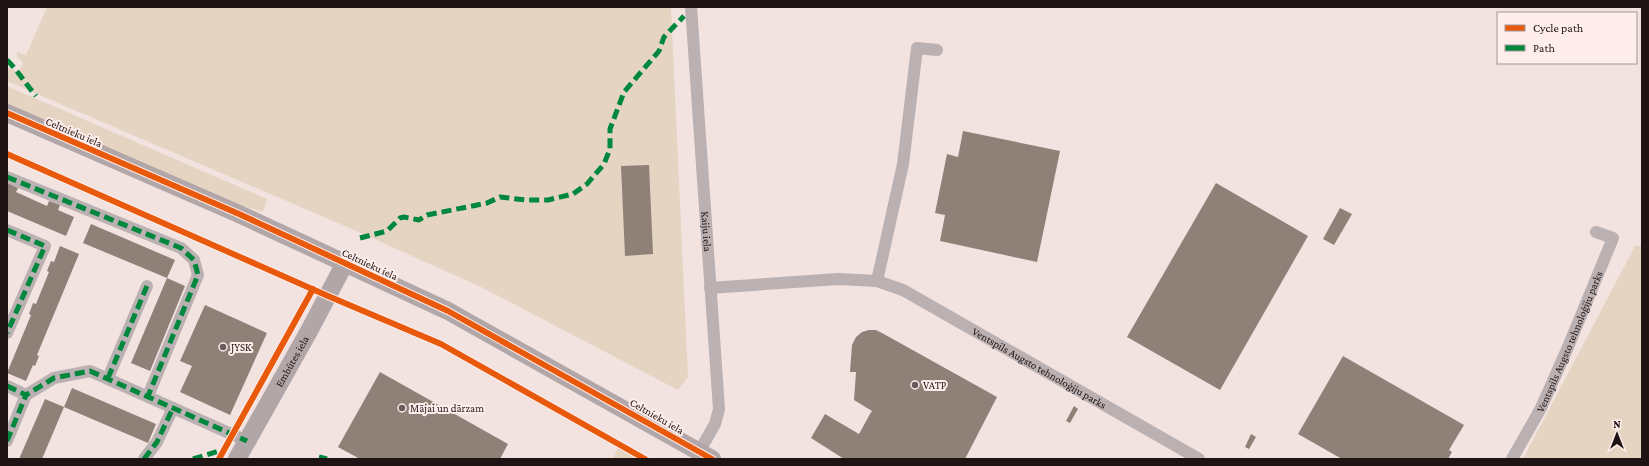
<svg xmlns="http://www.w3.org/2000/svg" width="1649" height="466" font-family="'Crimson Pro',serif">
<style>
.green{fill:#e5d4c2}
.building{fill:#8f8078}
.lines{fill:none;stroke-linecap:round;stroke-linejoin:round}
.street{stroke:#bbb0b2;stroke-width:12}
.secondary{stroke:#b1a6a8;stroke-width:18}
.quiet{stroke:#00873e;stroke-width:5;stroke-dasharray:10 5;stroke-linecap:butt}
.cycleway-casing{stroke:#feedeb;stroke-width:8}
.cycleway{stroke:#e8590c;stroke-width:6}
.poi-dot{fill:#685c5b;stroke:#feedeb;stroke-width:1.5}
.labels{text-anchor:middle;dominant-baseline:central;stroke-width:4;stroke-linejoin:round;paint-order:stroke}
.street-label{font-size:11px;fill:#1e1413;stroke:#feedeb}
.poi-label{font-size:11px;fill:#1e1413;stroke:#feedeb;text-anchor:start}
</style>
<rect width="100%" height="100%" fill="#f2e3e0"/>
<path class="green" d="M47,7h624l17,370 -10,13 -195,-102 -122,-55 -354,-152v-14l12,5 4,-10 -6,-6v-4l9,3z
M7,86l260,113 -4,13 -36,-11 -220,-96z
M1635,246h7v213h-119z
M618,447l21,12h-26z"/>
<path class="building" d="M963,131l97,20 -23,111 -97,-21 5,-26 -10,-2 12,-59 11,3z
M649,165l4,89 -28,2 -4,-90z
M8,183l10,5 -2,4 31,14 2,-5 11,4 -2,5 16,7 -8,19 -59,-25z
M1216,183l92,53 -88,154 -93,-53z
M1340,208l12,6 -18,31 -11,-6z
M91,224l84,36 -8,18 -84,-35z
M60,246l19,8 -42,101 2,1 -4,10 -2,-1 -7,16 -19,-8 24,-58 -2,-1 4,-11 3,1 13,-32 -2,-1 4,-10 3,1z
M167,278l18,8 -35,85 -19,-8z
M205,305l62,28 -37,82 -50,-23 12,-26 -12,-5z
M869,330h7l6,3 115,64 -32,62h-121l-33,-21 14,-24 34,20 11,-20 2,-3 -18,-11 2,-28h-6l2,-27 4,-8 6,-5z
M1343,356l121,69 -15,25 3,2 -4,7h-106l-44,-25z
M380,372l128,72 -8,15h-140l-22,-12z
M72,388l84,36 -8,19 -84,-36 -22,52h-23l26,-60 19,8z
M1074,406l4,3 -8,14 -4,-2z
M1251,434l5,3 -7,12 -4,-2z"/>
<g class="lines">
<g class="street">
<path id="s1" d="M691,7l28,402 -4,15 -16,28"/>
<path d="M7,177l174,71 13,12 4,15 -50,121"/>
<path d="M7,230l38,16 -38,87"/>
<path d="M877,281l26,-117 14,-116 20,2"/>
<path id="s2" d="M710,288l128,-9 39,2 26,9 296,169"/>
<path d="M108,378l39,-92"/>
<path d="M7,386l19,9 28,-17 36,-7 157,70"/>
<path d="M7,441l19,-46"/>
<path d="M144,459l13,-17 16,-34"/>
<path id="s3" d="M1512,459l29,-51 27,-61 45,-109 -17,-6"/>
</g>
<g class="secondary">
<path d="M7,113l232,101 209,97 264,148"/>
<path id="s4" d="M237,459l72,-128 36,-68"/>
</g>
<path class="quiet" d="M7,60c11,11 19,24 29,36
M7,177l174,71 13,12 4,15 -50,121
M7,230l38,16 -38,87
M360,238l27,-7 13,-13 4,-1 15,3 8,-5 60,-12 13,-6 26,3h22l25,-6 14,-10 17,-20 6,-15v-20l14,-37 35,-41 5,-14 20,-21
M108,378l39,-92
M7,386l19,9 28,-17 36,-7 157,70
M7,441l19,-46
M319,457l8,2
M567,458v1
M144,459l13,-17 16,-34
M193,459l32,-10"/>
<defs>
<path id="cycleway" d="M7,113l232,101 209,97 264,148
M7,154l321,142 113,48 204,115
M219,459l94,-170"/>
</defs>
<use href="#cycleway" class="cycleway-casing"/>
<use href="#cycleway" class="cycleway"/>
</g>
<g class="poi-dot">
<circle cx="223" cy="347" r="4"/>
<circle cx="915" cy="385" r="4"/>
<circle cx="402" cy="408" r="4"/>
</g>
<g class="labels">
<g class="street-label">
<text transform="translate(74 132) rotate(23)">Celtnieku iela</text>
<text stroke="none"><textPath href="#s1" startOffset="225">Kaiju iela</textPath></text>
<text transform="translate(370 264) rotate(25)">Celtnieku iela</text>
<text stroke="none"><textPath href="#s3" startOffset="131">Ventspils Augsto tehnoloģiju parks</textPath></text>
<text stroke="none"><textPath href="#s4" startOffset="112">Embūtes iela</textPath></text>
<text stroke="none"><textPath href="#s2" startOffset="352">Ventspils Augsto tehnoloģiju parks</textPath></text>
<text transform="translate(657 416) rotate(30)">Celtnieku iela</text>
</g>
<g class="poi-label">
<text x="231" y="347">JYSK</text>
<text x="923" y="385">VATP</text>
<text x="410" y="408">Mājai un dārzam</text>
</g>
</g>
<rect width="1649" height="466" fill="none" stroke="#1e1413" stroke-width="16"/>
<rect x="1497" y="12" width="140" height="52" fill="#feedeb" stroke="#a49695"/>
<rect x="1505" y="25" width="20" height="6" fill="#e8590c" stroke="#a49695"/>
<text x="1533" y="32" font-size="12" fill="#1e1413">Cycle path</text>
<rect x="1505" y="45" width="20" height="6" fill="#00873e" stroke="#a49695"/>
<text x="1533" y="52" font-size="12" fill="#1e1413">Path</text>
<g transform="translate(1617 434)" stroke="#feedeb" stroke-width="3" paint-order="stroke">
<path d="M0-3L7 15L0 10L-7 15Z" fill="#1e1413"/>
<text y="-6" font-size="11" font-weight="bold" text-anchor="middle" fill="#1e1413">N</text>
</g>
</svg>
